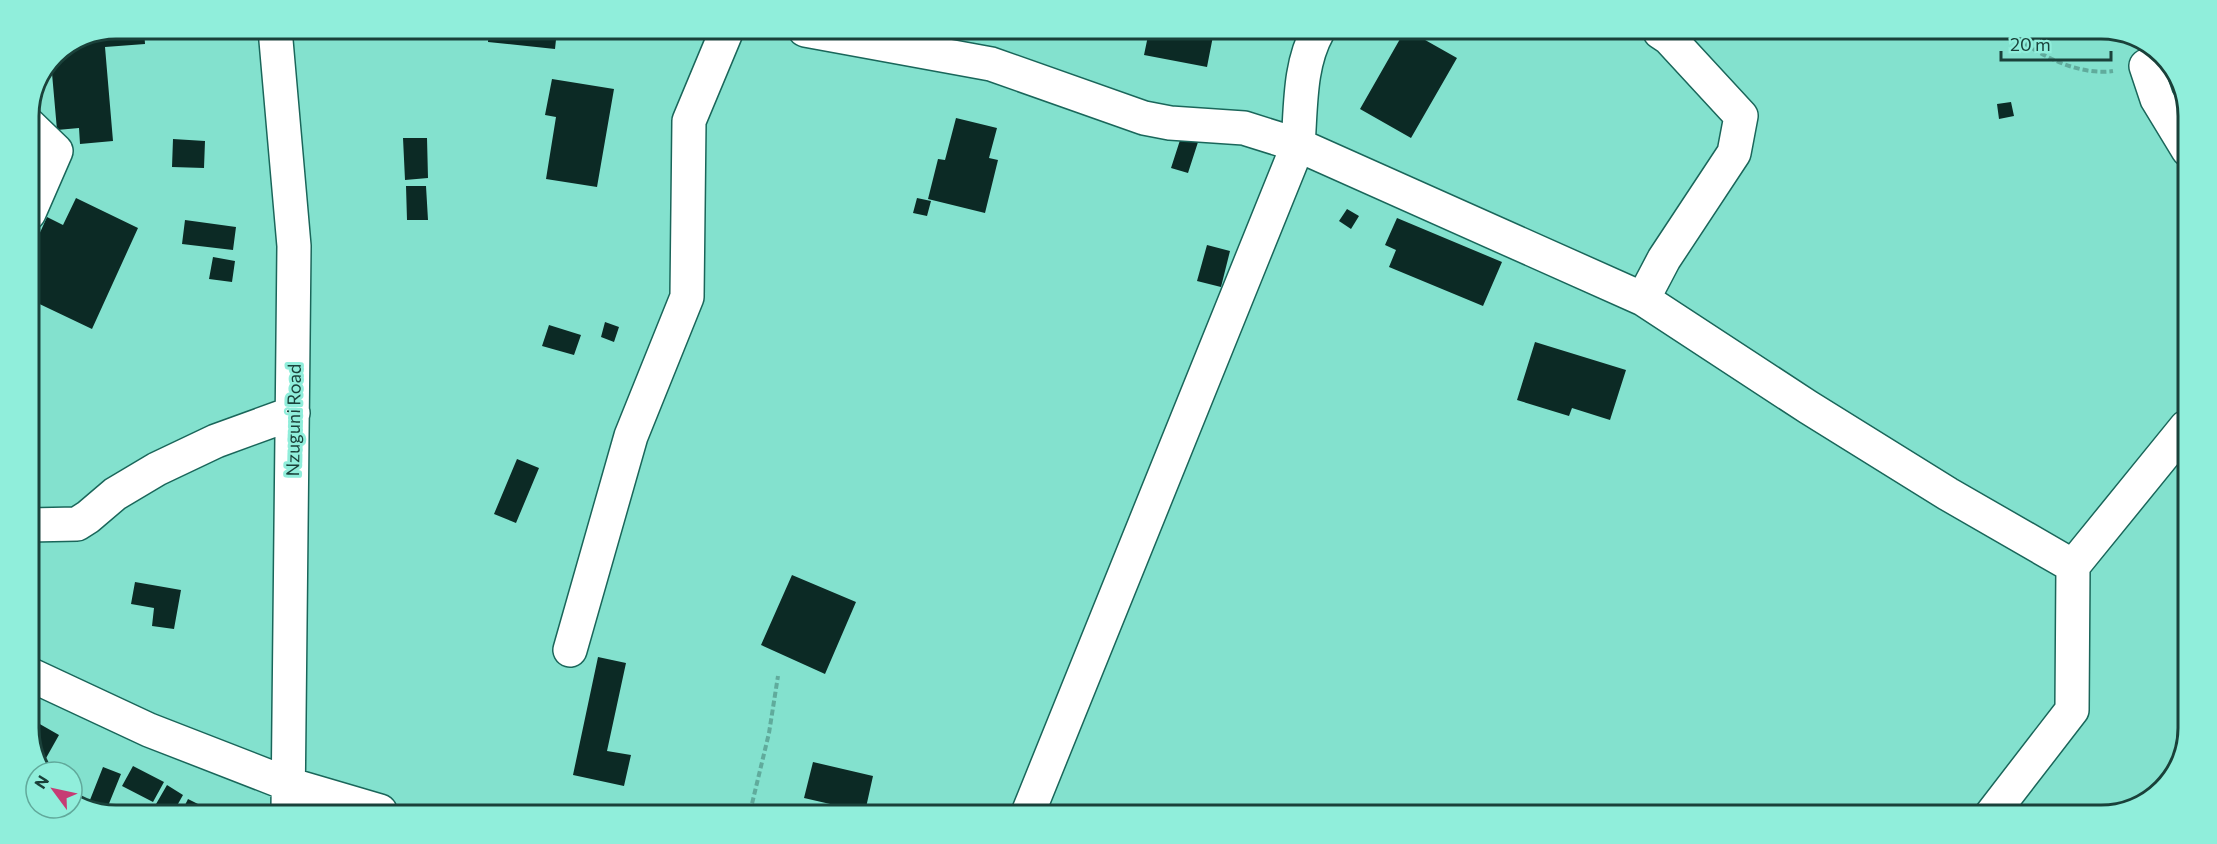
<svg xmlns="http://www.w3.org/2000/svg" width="2217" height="844" font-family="Commissioner,sans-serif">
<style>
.building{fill:#0c2a25}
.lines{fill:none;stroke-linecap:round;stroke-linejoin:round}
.minor-casing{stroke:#1a665a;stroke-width:36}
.path{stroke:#60ab9c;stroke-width:4;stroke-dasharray:6 3;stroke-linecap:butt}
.minor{stroke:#fff;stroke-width:33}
.labels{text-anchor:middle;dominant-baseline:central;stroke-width:6;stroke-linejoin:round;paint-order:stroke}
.street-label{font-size:18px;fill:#1a413a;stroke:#90eedb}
.rim{fill:none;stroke:#1a413a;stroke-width:3}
</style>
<rect width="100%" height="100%" fill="#83e1ce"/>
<path class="building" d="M116,29h28l1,15 -40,3 8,94 -33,3 -1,-16 -22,2 -6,-68 3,-8z
M489,29l68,1 -2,19 -67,-7z
M1149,31h65l-7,36 -63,-12z
M1404,32h7l46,26 -46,80 -51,-29z
M552,79l62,10 -17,98 -51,-8 10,-62 -11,-2z
M2011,102l3,14 -15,3 -2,-15z
M956,118l41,10 -8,30 9,2 -13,53 -57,-14 10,-40 7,1z
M1182,134l17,5 -11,34 -17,-5z
M403,138h24l1,40 -23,2z
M173,139l32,2 -1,27 -32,-1z
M29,142l23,16 -23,32z
M406,186h20l2,34h-21z
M76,198l62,30 -46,101 -63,-30v-42l18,-40 16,8z
M917,198l14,3 -4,15 -14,-3z
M1347,209l12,7 -8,13 -12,-8z
M1397,218l105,44 -19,44 -94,-39 7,-17 -11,-5z
M185,220l51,7 -3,23 -51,-6z
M1207,245l23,6 -9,36 -24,-6z
M213,257l22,4 -3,21 -23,-3z
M605,322l14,5 -5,15 -13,-5z
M549,325l32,10 -7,20 -32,-9z
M1535,342l91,28 -16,50 -38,-12 -3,8 -52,-16z
M517,459l22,9 -23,55 -22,-9z
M792,575l64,27 -31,72 -64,-29z
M135,582l46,8 -7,39 -22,-3 2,-18 -23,-4z
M598,657l28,6 -19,88 24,4 -7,31 -51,-11z
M38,723l21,12 -18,32 -11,-30z
M813,762l60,14 -8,36 -61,-14z
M133,766l31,16 -11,20 -31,-16z
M103,767l18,7 -15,37h-19l-1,-1z
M167,785l16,10 -9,16h-22z
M188,799l24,12h-30z"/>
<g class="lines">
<defs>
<path id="minor" d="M275,29l19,217 -6,565
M805,30l186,34 153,54 26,5 74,5 54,17 345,154 165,108 140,87 125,72
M2146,66l11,33 31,51
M29,125l27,26 -27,62
M1643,299l21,-40 70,-106 7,-37 -72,-78 -9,-6
M29,525l48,-1 11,-7 27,-23 42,-25 59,-28 77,-28
M570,650l61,-214 56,-139 2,-176 38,-91
M29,674l120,56 139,54 92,27
M1028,813l270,-668c3,-38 1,-80 20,-114
M1991,815l81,-105 1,-144 113,-139"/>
</defs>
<use href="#minor" class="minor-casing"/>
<path class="path" d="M2011,33c27,22 67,43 102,38
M750,812l19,-79 9,-57"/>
<use href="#minor" class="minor"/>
</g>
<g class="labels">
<g class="street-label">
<text transform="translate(293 420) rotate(-89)">Nzuguni Road</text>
</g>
</g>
<path d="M0 0H2217V844H0ZM116 39H2101A77 77 0 0 1 2178 116V728A77 77 0 0 1 2101 805H116A77 77 0 0 1 39 728V116A77 77 0 0 1 116 39Z" fill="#90eedb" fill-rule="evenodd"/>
<path class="rim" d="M116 39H2101A77 77 0 0 1 2178 116V728A77 77 0 0 1 2101 805H116A77 77 0 0 1 39 728V116A77 77 0 0 1 116 39Z"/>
<g transform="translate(54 790) rotate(303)"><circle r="28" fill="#90eedb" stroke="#61a99b" stroke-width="1.5"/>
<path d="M0-4.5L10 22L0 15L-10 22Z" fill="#c63c74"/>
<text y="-9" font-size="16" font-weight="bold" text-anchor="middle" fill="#1a413a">N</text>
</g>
<path d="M2001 51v9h110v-9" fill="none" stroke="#1a413a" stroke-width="3"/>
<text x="2010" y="51" font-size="18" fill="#1a413a" stroke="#90eedb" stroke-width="4.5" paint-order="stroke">20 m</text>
</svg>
